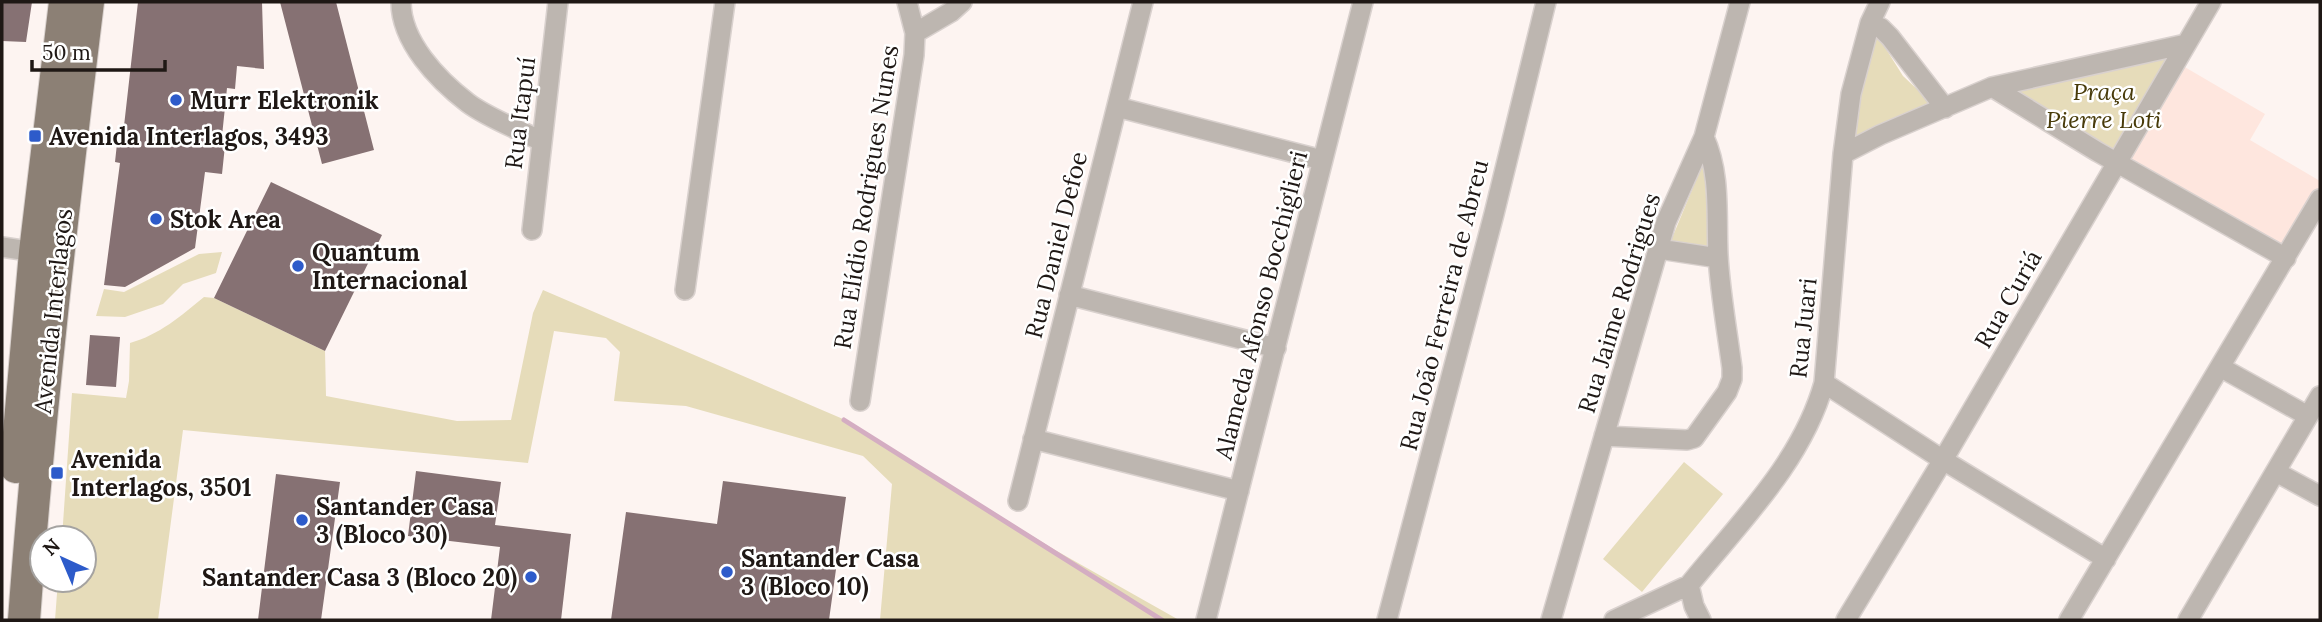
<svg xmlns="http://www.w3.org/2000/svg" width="2322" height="622" font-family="Lora,serif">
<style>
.built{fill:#fee6de}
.green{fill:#e6dcba}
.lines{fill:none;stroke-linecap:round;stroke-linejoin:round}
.stream{stroke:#d4adc2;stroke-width:5}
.building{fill:#867173}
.street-casing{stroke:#d9d1ce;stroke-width:22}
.primary-casing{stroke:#d9d1ce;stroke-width:34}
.street{stroke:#bdb6b0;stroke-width:19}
.primary{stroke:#8c8075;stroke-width:32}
.poi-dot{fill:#2d5bca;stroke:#fff;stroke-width:2.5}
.labels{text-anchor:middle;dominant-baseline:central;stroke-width:5;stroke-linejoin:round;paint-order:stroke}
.park-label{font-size:24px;font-style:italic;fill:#483b0a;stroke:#fff}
.poi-label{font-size:24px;font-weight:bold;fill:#1f1815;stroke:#fff;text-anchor:start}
.street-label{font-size:24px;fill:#1f1815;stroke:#fff}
</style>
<rect width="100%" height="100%" fill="#fdf4f1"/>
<path class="built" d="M2183,66l82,48 -15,26 70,41v7l-36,61 -159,-88z"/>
<path class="green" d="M1876,33l27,43 33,31 -84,36 6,-47z
M2172,53l-56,99 -105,-65z
M1704,161l5,88 -39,-6z
M222,252l-6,21 -33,11 -20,20 -38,13 -29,-1 8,-27 20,3 75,-38z
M543,290l300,129 212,131 124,70h-299l12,-136 -29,-28 -177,-50 -72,-5 6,-49 -14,-14 -52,-7 -26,132 -345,-33 -25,190h-103l3,-40h26v-42h-22l10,-145 54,5 3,-17 1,-38c29,-8 51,-27 74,-46l10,1 111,53 1,45 131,25 54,-1 22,-107z
M1684,462l39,32 -81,98 -39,-33z"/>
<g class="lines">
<path class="stream" d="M844,420l318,200"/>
</g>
<path class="building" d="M2,2h30l-6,40 -24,-1z
M138,2h124l2,67 -27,-3 -2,23 -8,-1 -5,48h4l-4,38 -17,-2 -10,76 -70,39 -21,-2 16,-122 -5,-1 4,-37 5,1z
M280,2h56l38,148 -52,14z
M271,182l111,53 -57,116 -111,-53z
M90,335l30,2 -4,50 -30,-2z
M416,471l85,11 -6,43 76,9 -10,86h-70l9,-73 -92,-11z
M276,474l64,8 -19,138h-63z
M723,481l123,16 -17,123h-218l15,-108 91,12z"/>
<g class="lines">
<defs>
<path id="street" d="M401,2c0,40 37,78 67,101 20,15 50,26 73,38
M1870,23l11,5 9,9 55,71
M915,33l36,-21 11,-10
M1992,87l106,65 188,106
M1117,107l205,53
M1843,154l37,-19 112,-48 194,-43
M532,230l26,-228
M2,247l33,5
M1659,249l59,9
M685,290l40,-288
M1069,295l207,53
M2220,367l88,49
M1824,383l119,77 163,99
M860,401l54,-346 1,-22 -8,-31
M1604,436l83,4 7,-2 33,-46 5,-13v-11c-5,-38 -12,-76 -14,-113 -2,-40 3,-81 -14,-118
M1033,439l206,52
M2276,472l44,24
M1018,501l125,-499
M1206,620l157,-618
M1387,620l107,-406 52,-212
M1551,620l115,-398 38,-85 36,-135
M1614,620l75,-35
M1701,620l-7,-14 -5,-21c50,-62 113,-123 135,-202l19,-229 8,-60 19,-71 10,-21
M1846,620l97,-160 268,-458
M2069,620l251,-421
M2188,620l132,-224"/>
<path id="primary" d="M16,467l19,-215 30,-250
M24,620c15,-206 39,-413 64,-618"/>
</defs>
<use href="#street" class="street-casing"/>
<use href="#primary" class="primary-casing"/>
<use href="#street" class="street"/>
<use href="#primary" class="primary"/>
</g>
<g class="poi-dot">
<circle cx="176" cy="100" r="7"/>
<rect x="28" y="129" width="14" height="14" rx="3.5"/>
<circle cx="156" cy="219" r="7"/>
<circle cx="298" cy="266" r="7"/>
<rect x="50" y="466" width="14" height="14" rx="3.5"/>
<circle cx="302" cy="520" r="7"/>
<circle cx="727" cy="572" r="7"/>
<circle cx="531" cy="577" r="7"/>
</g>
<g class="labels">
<g class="park-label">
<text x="2104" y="91">Praça<tspan x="2104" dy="28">Pierre Loti</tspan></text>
</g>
<g class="poi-label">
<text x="190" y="100">Murr Elektronik</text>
<text x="49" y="136">Avenida Interlagos, 3493</text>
<text x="170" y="219">Stok Area</text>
<text x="312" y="252">Quantum<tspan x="312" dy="28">Internacional</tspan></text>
<text x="71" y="459">Avenida<tspan x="71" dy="28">Interlagos, 3501</tspan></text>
<text x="316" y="506">Santander Casa<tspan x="316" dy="28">3 (Bloco 30)</tspan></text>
<text x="741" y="558">Santander Casa<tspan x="741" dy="28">3 (Bloco 10)</tspan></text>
<text x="517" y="577" text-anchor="end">Santander Casa 3 (Bloco 20)</text>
</g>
<g class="street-label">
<text transform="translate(520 113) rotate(-83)">Rua Itapuí</text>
<text transform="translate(866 197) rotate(-81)">Rua Elídio Rodrigues Nunes</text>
<text transform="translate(1056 245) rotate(-76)">Rua Daniel Defoe</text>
<text transform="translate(2008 299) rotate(-60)">Rua Curiá</text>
<text transform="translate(1619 303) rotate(-73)">Rua Jaime Rodrigues</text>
<text transform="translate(1261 305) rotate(-76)">Alameda Afonso Bocchiglieri</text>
<text transform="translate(1444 305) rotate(-76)">Rua João Ferreira de Abreu</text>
<text transform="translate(53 311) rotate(-84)">Avenida Interlagos</text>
<text transform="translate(1803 328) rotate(-84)">Rua Juari</text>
</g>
</g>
<rect width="2322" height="622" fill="none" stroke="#1f1815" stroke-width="7"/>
<g transform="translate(63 559) rotate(316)"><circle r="33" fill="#ffffff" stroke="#a5a3a1" stroke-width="2"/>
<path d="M0-5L12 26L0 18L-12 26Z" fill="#2d5bca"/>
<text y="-10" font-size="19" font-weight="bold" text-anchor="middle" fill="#1f1815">N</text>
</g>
<path d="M32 60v10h133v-10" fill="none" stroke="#1f1815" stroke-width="3.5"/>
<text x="42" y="60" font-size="21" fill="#1f1815" stroke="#ffffff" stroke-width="5" paint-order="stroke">50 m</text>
</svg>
